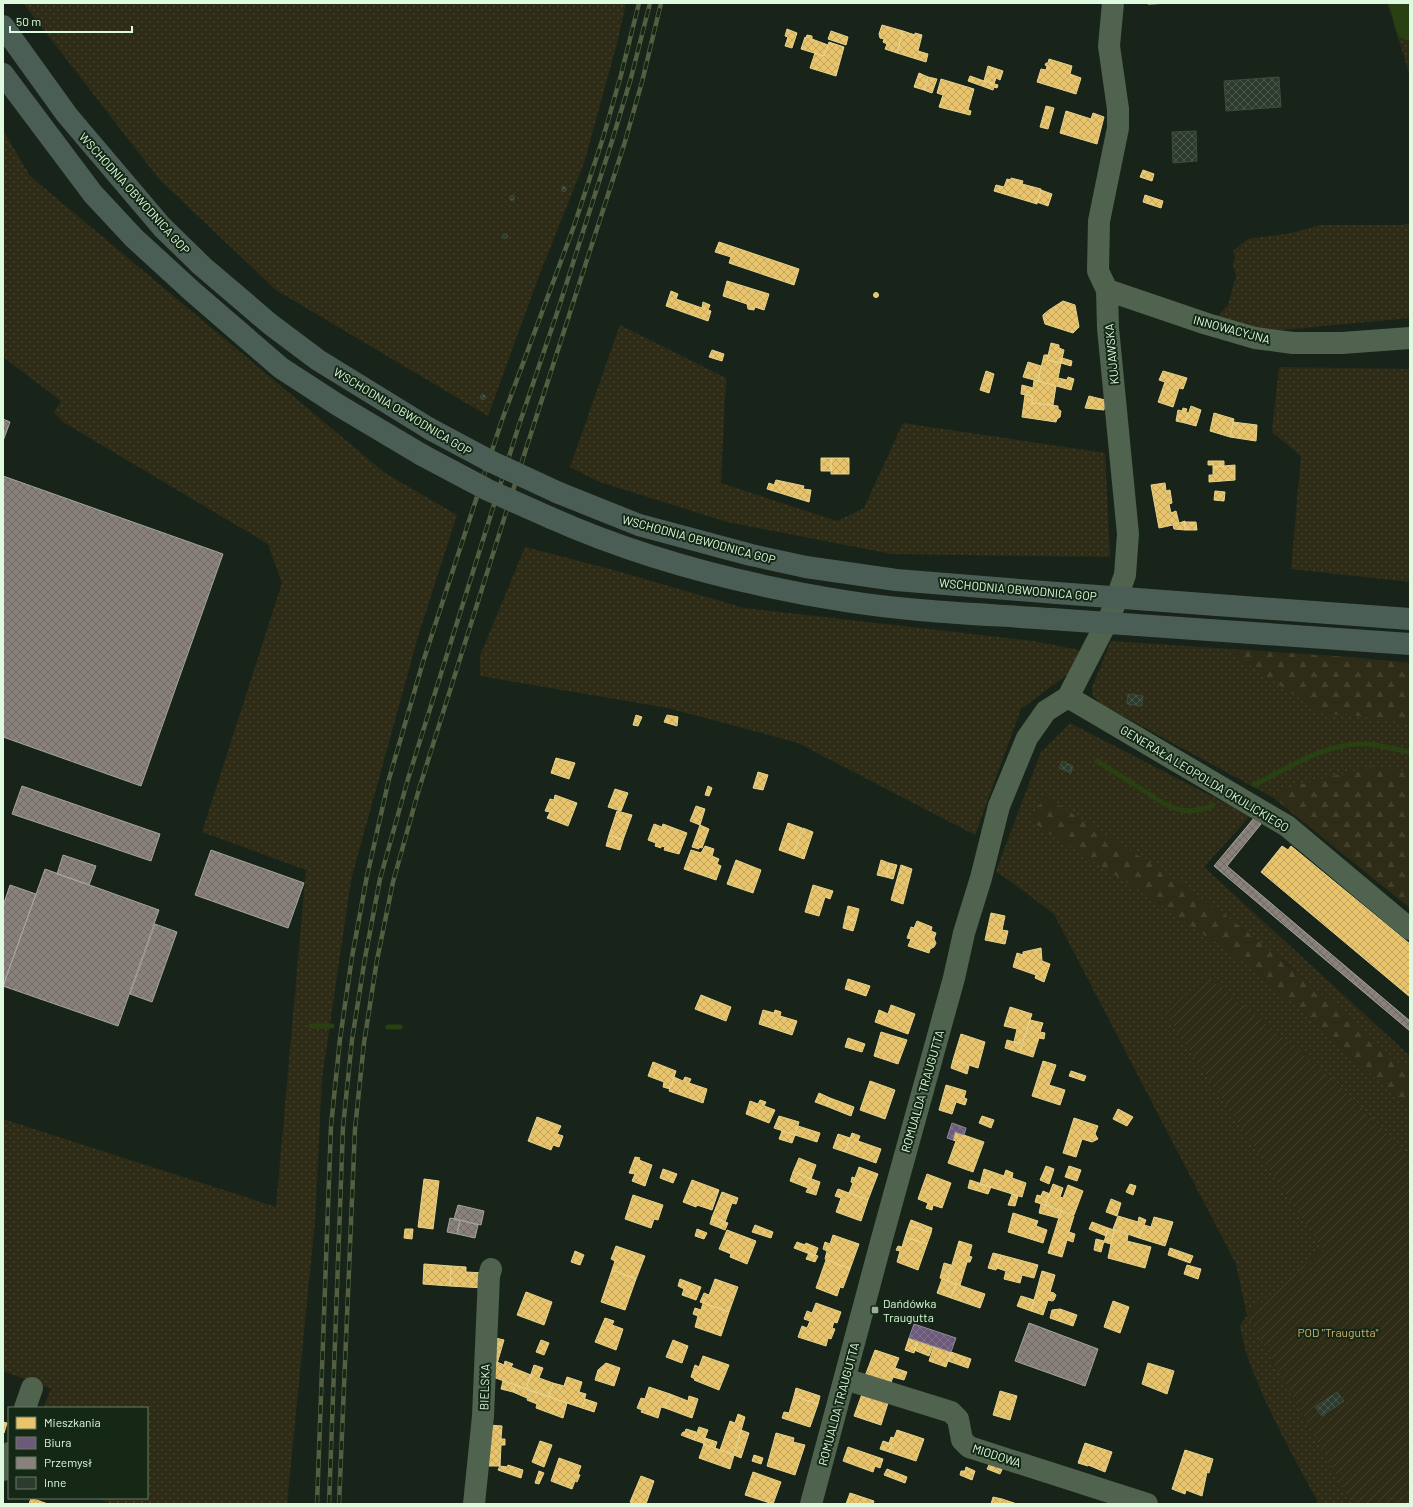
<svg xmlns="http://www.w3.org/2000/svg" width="1413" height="1507" font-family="Barlow,sans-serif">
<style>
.grass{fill:url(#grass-dots)}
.forest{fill:url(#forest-firs)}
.garden{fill:url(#garden-furrows)}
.homes{fill:url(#homes-cross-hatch);stroke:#e6d48d}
.offices{fill:url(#offices-cross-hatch);stroke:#8f8a98}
.industry{fill:url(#industry-cross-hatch);stroke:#a4a69a}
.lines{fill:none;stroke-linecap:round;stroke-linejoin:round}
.stream{stroke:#284012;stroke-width:5}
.river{stroke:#284012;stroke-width:29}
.building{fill:url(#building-cross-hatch);stroke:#3c4c3d}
.minor{stroke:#50634f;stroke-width:22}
.highway{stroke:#4b5e56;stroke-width:22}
.rail-casing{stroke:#545f42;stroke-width:4.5}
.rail{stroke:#142815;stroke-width:3;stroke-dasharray:9;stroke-linecap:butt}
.highway-bridge{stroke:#4b5e56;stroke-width:22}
.poi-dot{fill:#99b09a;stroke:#142815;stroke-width:1.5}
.labels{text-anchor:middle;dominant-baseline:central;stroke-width:4;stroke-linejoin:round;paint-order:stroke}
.street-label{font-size:12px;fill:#dffbdf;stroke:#142815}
.poi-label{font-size:12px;fill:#dffbdf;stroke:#142815;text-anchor:start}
.park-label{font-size:12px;fill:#d4af71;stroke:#142815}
</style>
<defs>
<pattern id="grass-dots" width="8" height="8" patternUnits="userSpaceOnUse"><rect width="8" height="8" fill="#2e2c17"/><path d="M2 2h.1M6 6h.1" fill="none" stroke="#42412d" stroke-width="1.8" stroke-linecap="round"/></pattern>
<pattern id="forest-firs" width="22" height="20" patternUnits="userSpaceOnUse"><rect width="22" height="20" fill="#2e2c17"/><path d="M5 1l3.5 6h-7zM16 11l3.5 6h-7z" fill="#42412d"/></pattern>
<pattern id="garden-furrows" width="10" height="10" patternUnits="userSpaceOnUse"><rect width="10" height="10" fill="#2e2c17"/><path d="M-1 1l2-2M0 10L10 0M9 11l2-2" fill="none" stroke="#42412d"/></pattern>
<pattern id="homes-cross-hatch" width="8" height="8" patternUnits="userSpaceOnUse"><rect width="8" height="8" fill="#e9c46a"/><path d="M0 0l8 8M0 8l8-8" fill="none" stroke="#c0a660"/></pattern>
<pattern id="offices-cross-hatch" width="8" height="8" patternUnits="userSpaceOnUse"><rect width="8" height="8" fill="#6d597a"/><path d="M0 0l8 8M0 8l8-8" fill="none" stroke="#81728c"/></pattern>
<pattern id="industry-cross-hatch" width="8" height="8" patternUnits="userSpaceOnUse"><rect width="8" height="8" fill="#8a817c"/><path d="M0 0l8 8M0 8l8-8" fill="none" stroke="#6e6b65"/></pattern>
<pattern id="building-cross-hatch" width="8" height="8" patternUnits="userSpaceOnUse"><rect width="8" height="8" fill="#2d3b2e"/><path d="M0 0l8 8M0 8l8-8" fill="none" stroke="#4b584c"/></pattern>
</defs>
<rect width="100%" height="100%" fill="#182419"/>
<path class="grass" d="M23,3h603l-9,40 -33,120 -45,113 -51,140 -212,-126 -117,-111z
M1386,3h24v73l-22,-71z
M3,130l27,46 355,297 72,42 -38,118 -68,247 -29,199 -7,142 -28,283h-176l-13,-6h49v-90h-104l8,-19 -48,-18v-252l273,88 30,-337 -104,-38 80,-249 -14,-39 -205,-122 -9,-10 7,-11 -58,-44z
M1410,223v95l-139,13 -53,-15 10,-11 8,-29 -3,-11 2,-7 -2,-7 15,-12 44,-6 28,-8h83z
M620,325l106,53 -5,105 116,38 27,-13 39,-85 202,30 5,104 -218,-3 -165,-32 -130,-41 -27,-14z
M1279,367l131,2v213l-119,-13 10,-113 -29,-24z
M525,547l85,22 134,39 289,33 46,9 -6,20 -52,39 -46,126 -177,-92 -130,-35 -188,-32v-20z
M1111,641l238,16 61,6v245l-136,-110 -173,-94 -8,-8 -1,-9z
M1070,723l180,93 -46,51 206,189v17l-121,-108 -56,-44 -64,-45 -125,-80 113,106 86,60 67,56 100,93v46l-81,-82 -119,-97 -46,32 159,239 -76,66 105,189h-33c-26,-48 -54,-97 -72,-149 -3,-9 -5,-20 -7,-29l7,-11 -11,-51 -182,-350 -58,-43 45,-119z"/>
<path class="forest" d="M1224,649l125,8 61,6v61l-65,-10 -20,1z
M1372,766l38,6v136l-136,-110 12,-10z
M1044,796c64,40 129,80 189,125 62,47 119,100 177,152v38l-100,-93 -67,-56 -86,-60 -126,-81z"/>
<path class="garden" d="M1210,978l119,97 81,82v347h-58l-105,-189 76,-66 -159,-239z"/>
<path class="homes" d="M1148,3h25l-25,1z
M882,25l21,6 -6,22 -12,-4 2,-5 -4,-2 1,-3 -4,-1 -1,-4z
M787,29l10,4 -5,15 -7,-2 3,-9 -3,-1z
M831,31l17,6 -2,8 -18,-6z
M903,31l12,4v-2l7,2 -4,16 10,3 -2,8 -29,-9z
M807,35l5,1v3l16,6 -4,11 -23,-7 4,-12 1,1z
M829,42l15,5 -8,29 -26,-8 5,-15 9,3z
M1049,59l23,7 -2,8 11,4 -5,16 -39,-12 4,-13 5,1 1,-4 -2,-1 1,-2h2z
M988,66l15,5 -3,9 -4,-2 -2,6 -10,-3z
M919,73l9,4 -4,13 -10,-3z
M970,76l14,5 14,4 -1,3 -3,-1 -1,3 -25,-9z
M928,77l9,2 -5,14 -8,-3z
M941,79l33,10 -6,21 3,1 -1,4 -31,-8 4,-12 -6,-2z
M1046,106l8,2 -6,21 -8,-2z
M1066,111l25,8 2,-6 11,4 -7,27 -37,-11z
M1143,170l11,4 -2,7 -12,-4z
M1011,178l12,3 -1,3 19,5 -4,15 -43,-13 2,-6 8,2 3,-8 4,1z
M1041,190l11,4 -4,12 -11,-4z
M1145,195l18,6 -2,7 -18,-6z
M719,242l80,27 -5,16 -65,-22 2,-6 -16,-5z
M727,281l42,13 -5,16 -9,-3 -1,3 -6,-1 -1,-5 -24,-8z
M671,291l7,3 -2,5 26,9 1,-6 7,3 -2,5 3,1 -3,10 -42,-15z
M873.5 295a2.5 2.5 0 1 1 5 0a2.5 2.5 0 1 1-5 0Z
M1063,301l12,4 4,22 -6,6 -28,-9 -2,-7v-2l6,-5z
M1051,343l8,2v3l5,2 -3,13 -14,-3z
M712,350l12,4 -2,7 -13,-4z
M1044,355h4l-1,5 14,3 -3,15 9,2 1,-3 6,2 -3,11 -33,-9z
M1062,358l10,3 -1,5 -10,-3z
M1028,362l13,4 -3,15 -15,-4z
M986,371l8,3 -5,19 -9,-3z
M1163,371l24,7 -4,11 -4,-1 -6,19 -15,-5 7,-20 -6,-2z
M1034,380l22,6 -3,19 -21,-2v-7l-11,-2 1,-9 11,3z
M1025,395l7,1v7l26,3v3l3,2 -1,6 -3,2 -1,3 -34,-5z
M1089,396l16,4 -1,10 -19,-2z
M1191,406l10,4 -5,16 -11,-3z
M1183,408l4,1 -1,3 2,1 -3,10 -9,-2 2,-11 4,1z
M1214,413l20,6 -4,18 -20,-6z
M1233,422l24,3 -1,16 -26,-4z
M821,458h10v13h-10z
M831,458h18v16h-18z
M1208,461h16v5l-11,1v-2h-5z
M1235,465v15l-26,2v-7h4v-8z
M776,480l28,6 -1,3 8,1 -2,12 -42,-13 2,-6 5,2z
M1165,483l1,8 4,-1 2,13 -3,1 2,9 5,-2 3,12 6,-2v9l-11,-1 -1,-4 -14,3 -8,-43z
M1215,491l10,1 -1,9 -10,-1z
M1185,522h11l1,8h-12z
M636,715l6,2 -4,9 -5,-1z
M667,715l11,2 -1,9 -13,-4z
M556,758l19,5 -6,16 -18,-6z
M758,772l10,3 -5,15 -10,-2z
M708,786l4,2 -3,8 -4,-1z
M615,789l13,4 -7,18 -13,-4z
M555,795l22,8 -9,23 -21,-8 3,-6 -5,-1 5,-12 4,1z
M696,806l9,3 -5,16 -10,-4z
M617,811l15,4 -9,25 -14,-5z
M788,823l14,5 -9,27 -14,-5z
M654,824l8,3 1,-3 24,9 -8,21 -15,-4 1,-3 -4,-1v2l-6,-2 1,-3 -8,-3z
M700,825l9,4 -7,19 -3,-1v2l-7,-2z
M803,828l10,4 -9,27 -11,-4z
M609,835l14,5 -3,10 -14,-4z
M705,846l9,3 -2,7 7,3 -2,5 4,2 -5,14 -32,-11 7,-19 10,3z
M1282,846l6,4 3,-4 119,98v53l-149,-125z
M736,860l25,10 -8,23 -26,-9z
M881,860l8,3 -3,14 -9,-2z
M889,863l8,2 -4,14 -7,-2z
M901,865l11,4 -9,35 -12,-4z
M813,885l20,6 -3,8 -5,-2 -6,19 -14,-4z
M848,906l11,3 -3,12 -11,-3z
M991,913l14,3 -3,14 6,1 -3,13 -20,-4z
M845,918l11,3 -3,10 -10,-3z
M917,921l15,6 -1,4 5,2 -2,6 2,4 -2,4 -4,2 -1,4 -21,-7 3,-7 -4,-1 4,-11 3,1z
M1041,948l1,13 8,3 -6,18 -9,-4 1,-3 -23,-8 4,-14 6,2v-3z
M848,979l22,7 -4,10 -21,-7z
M701,995l30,12 -5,14 -31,-12z
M891,1005l24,9 -7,20 -33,-12 4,-12 9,4z
M1010,1007l22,7 -10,30 -8,-2 3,-13 -13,-3z
M763,1010l11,3 1,-3 6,2 -1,4 17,5 -5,14 -33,-11z
M1030,1020l13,3 -3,9 5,1 -1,6 -5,-1 -6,19 -13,-4z
M881,1032l26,8 -9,24 -24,-8z
M961,1034l24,8 -7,26 -25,-8z
M848,1038l17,6 -3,8 -17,-5z
M1007,1040l15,4 -2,9 -15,-5z
M953,1060l16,6 -2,8 -16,-6z
M1043,1061l13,4 -7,20 16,5 -5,15 -28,-9z
M653,1062l23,9 -6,18 -7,-2 1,-5 -16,-6z
M1071,1071l15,5 -2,5 -15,-5z
M674,1077l9,4 2,-4 6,2 -2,4 18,6 -4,14 -34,-12z
M870,1081l25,9 -10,29 -25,-9z
M946,1085l20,6 -2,7 3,1 -2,6 -9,-3 -4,12 -13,-4z
M819,1093l11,5 -4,8 -11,-4z
M830,1098l24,9 -3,9 -25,-10z
M760,1100l6,2 -2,4 11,4 -6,13 -23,-9 4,-13 8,3z
M1118,1109l15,8 -6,9 -14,-7z
M779,1116l20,6 -4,13 -21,-7z
M982,1116l12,4 -3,8 -12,-5z
M537,1117l24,9 -4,8 6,2 -4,11 -6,-2 -2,5 -23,-9z
M1074,1118l24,8 -3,8 3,5 -6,3 -10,-3 -6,18 -13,-4z
M798,1126l22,7 -3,9 -22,-7z
M782,1131l13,4 -3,8 -13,-4z
M955,1132l29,10 -11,30 -25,-9 8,-22 -3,-1z
M852,1133l8,3 -2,5 23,8 -5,14 -31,-11z
M838,1134l12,4 -5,14 -12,-4z
M635,1157l5,1 -1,2 13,5 -7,21 -13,-5 3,-7 -6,-1z
M799,1158l17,7 -5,14 -18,-7z
M1046,1166l8,3 -5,15 -9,-4z
M1069,1166l12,4 -4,11 -12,-4z
M859,1167l19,7 -10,26 -19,-7 4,-10 -2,-1 1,-5 3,1z
M663,1169l14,5 -4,9 -13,-5z
M984,1169l20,7 2,-6 7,3 -1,5 14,5 -4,14 -42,-13z
M793,1172l27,10 -4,13 -10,-3 2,-4 -18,-7z
M927,1174l24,9 -9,25 -9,-3 -1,5 -6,-2 2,-5 -10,-4z
M424,1179l15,2 -6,48 -15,-2z
M692,1180l27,10 -7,20 -15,-5 -1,2 -13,-5z
M970,1180l21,7 -3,7 -20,-6z
M1053,1184l10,4 -3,9 3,1 5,-13 15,6 -9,24 -29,-10z
M1130,1184l6,2 -3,9 -7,-3z
M838,1189l30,11 -7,21 -25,-9 5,-14 -6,-2z
M1043,1191l7,3 -5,11 -10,-3 2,-7 4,1z
M722,1192l16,6 -2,6 -4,-1 -7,19 -13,-5z
M1012,1194l6,2 -3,10 -7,-1z
M633,1195l30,10 -5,15 -4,-1 -3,9 -26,-9z
M1111,1199l10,4 -4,13 -11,-4z
M1041,1204l20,7 -3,7 -19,-5z
M1061,1211l13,5 -5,16 6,2 -2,8 -6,-2 -5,17 -14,-4z
M1013,1213l25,8 -2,5 11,4 -4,13 -35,-11z
M1118,1216l20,6 1,-5 7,3 -7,18 -26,-9z
M712,1217l16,6 -3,7 -15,-6z
M1154,1217l19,5 -8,24 -26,-8 5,-13 7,2z
M911,1220l21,8 -1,5 -22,-8z
M1092,1222l16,6 -2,8 -17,-7z
M755,1225l18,7 -2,6 -19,-6z
M909,1225l22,8 -4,11 -22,-7z
M1108,1228l6,2 -3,14 -7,-2z
M405,1229h8l-1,10 -8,-1z
M697,1229l10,4 -3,6 -9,-3z
M727,1230l29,11 -9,23 -17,-7 1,-3 -12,-5z
M1114,1230l14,5 -1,6 24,6 -6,21 -37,-10z
M833,1235l26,9 -9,25 -25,-10 2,-8 -4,-2 2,-7 5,2z
M905,1237l22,7 -9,26 -21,-8 3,-11 -4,-1 2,-4 4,1z
M1096,1239l8,2 -3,11 -7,-2z
M959,1241l13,4 -3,11 3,1 -2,5h-3l-7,23 -13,-4z
M797,1242l8,3 1,-2 12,5 -3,8 -21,-8z
M616,1246l29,10 -9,23 -24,-9 3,-9 -4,-2z
M1170,1248l23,8 -3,7 -22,-8z
M575,1251l9,4 -4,10 -9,-3z
M809,1253l9,3 -3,6 -9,-3z
M993,1253l8,2 -5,15 -8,-2z
M1001,1255l37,10 -4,13 -12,-3 -2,8 -16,-4 2,-8 -9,-3z
M826,1260l24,9 -7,19 -3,-1 -3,9 -21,-8z
M944,1263l7,2 -4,16 -7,-3z
M424,1264l27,2 -1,20 -27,-2z
M1187,1265l14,4 -3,10 -14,-5z
M451,1266l15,1v5l18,1v15l-34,-2z
M612,1270l24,9 -11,31 -24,-8z
M1042,1271l13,4 -5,17 4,1 2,2 -2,5 -2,1 -4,-1 -5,15 -12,-4z
M680,1279l21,8 -5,13 -14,-5 2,-6 -6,-3z
M715,1279l23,8 -9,25 -29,-10 4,-9 5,2z
M942,1279l14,5 -5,14 -14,-5z
M956,1284l29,10 -5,14 -29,-10z
M526,1292l26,10 -8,23 -27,-10z
M1021,1296l13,4 -3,11 -14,-5z
M1113,1301l16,6 -9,26 -16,-6z
M703,1303l26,9 -8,24 -26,-9 3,-11 -5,-2 2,-6 6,2z
M816,1303l25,9 -4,11 -3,-1 -2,6 3,1 -4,10 -3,-1 -2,8 -28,-9 4,-11 5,2 3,-7 -6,-2 3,-8 5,2z
M1060,1309l17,6 -4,11 -23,-8 2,-8z
M605,1318l9,3 -2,4 11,4 -7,21 -21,-8z
M491,1337l13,3 -11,37z
M909,1338l9,3 -4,12 -9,-3z
M541,1340l8,3 -5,12 -8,-3z
M673,1340l15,6 -6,17 -16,-6z
M918,1341l15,5 -4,10 -15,-6z
M934,1346l17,6 -5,15 -17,-6z
M875,1350l24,8 -4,10 12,4 -3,8 -11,-3 -3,8 -25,-9z
M951,1352l20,7 -3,9 -20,-7z
M703,1356l26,9 -10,25 -25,-10 1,-1 -4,-2 4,-12 4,2z
M505,1361l8,3 -2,3 20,8 -5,14 -33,-12 4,-15 7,3z
M606,1363l14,5 -6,18 -19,-6 3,-10z
M1148,1363l26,8 -7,23 -25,-10z
M534,1365l9,3 -4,10 14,5 -4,14 -23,-8z
M567,1377l15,5 -3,10 7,2 -4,14 -33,-11 4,-14 11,3z
M503,1381l13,4 -3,7 -12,-3z
M516,1385l14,5 -3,8 -14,-6z
M649,1387l21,7 -5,14 -4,-1 -3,11 -17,-6 1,-2 -5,-2 4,-10 4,1z
M796,1388l24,8 -2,8 -24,-8z
M531,1390l36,13 -4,15 -27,-10 1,-4 -10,-4z
M1000,1391l17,5 -7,24 -17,-5z
M670,1394l18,7 1,-5 9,3 -6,19 -27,-10z
M862,1394l26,9 -7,22 -27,-9z
M794,1396l24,8 -8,23 -28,-9 2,-6 5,1z
M585,1399l12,4 -3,9 -12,-4z
M738,1414l7,3 -11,38 -14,-5 10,-29 5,2z
M3,1422l4,1 -3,10h-1z
M488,1425l14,1 -1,13h4v6h-4l-1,21h-14z
M699,1427l9,3 -5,13 -9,-3z
M686,1429l10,3 -2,8 -13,-5 2,-3h2z
M741,1430l8,3 -8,25 -7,-3z
M897,1430l27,9 -8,22 -27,-9 3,-8 -3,-1 2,-6 3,1z
M776,1433l18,5 -1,4 12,3 -10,30 -28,-9z
M705,1438l12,4 -2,6 -12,-4z
M540,1441l12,4 -8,22 -12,-5z
M883,1441l9,3 -3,8 -9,-3z
M1085,1443l27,9 -7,20 -17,-7v1l-10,-3z
M704,1444l30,11 -4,14 -31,-11z
M848,1447l35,12 -3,9 -5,-2 -2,6 -30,-11z
M1185,1450l28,9 -4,14 -2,-1 -5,24 -16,-6 -1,4 -13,-5z
M754,1455l9,3 -2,6 -9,-3z
M559,1458l22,8 -3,8 2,1 -3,7 -2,-1 -3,8 -21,-8z
M991,1461l13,4 -4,9 -13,-5z
M508,1465l15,5 -2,8 -23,-8 2,-4 7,1z
M966,1467l9,4 -3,9 -12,-5 1,-4h4z
M887,1469l20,8 -2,6 -21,-8z
M539,1471l5,2 -5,11 -4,-1z
M753,1472l28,10 -8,22 -28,-9z
M641,1476l13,5 -8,23h-11l-5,-2z
M850,1493l24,8 -1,3h-27z
M993,1497l9,2 15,5h-26z
M31,1498l17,6h-19z"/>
<path class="offices" d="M952,1123l14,5 -2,7 -9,-3 -2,8 -6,-2z
M914,1324l42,14 -5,14 -42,-14z"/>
<path class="industry" d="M3,419l7,3 -7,19z
M3,476l220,78 -82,232 -138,-49z
M22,786l138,48 -9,27 -139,-47z
M1254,818l7,6 -34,42 183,155v10l-196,-165z
M211,850l93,33 -16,45 -93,-33z
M63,855l33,11 -7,19 -32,-11z
M45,869l114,41 -41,116 -115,-40z
M10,885l26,9 -33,92v-80z
M155,924l22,8 -25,70 -22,-8z
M458,1205l26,6 -3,14 -27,-6z
M450,1218l10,2 -3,14 -10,-2z
M460,1220l18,5 -3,13 -18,-4z
M1029,1323l69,26 -13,37 -70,-25z"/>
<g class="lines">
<path class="stream" d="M1097,761l66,42 13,6 13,2 14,-2 10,-4
M1254,785c32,-16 70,-41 107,-41 16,0 33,5 49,8
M311,1026h21
M388,1027h12"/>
<path class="river" d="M1404,3l6,23"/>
</g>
<path class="building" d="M1279,77l2,30 -55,4 -2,-30z
M1196,131l1,30 -24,2 -1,-31z
M561.5 189a2.5 2.5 0 1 1 5 0a2.5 2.5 0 1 1-5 0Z
M509.5 198a2.5 2.5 0 1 1 5 0a2.5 2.5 0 1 1-5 0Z
M502.5 236a2.5 2.5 0 1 1 5 0a2.5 2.5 0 1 1-5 0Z
M480.5 397a2.5 2.5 0 1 1 5 0a2.5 2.5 0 1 1-5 0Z
M1128,694l15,2 -1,10 -15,-2z
M1062,761l11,5 -2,7 -12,-5z
M1337,1392l7,9 -22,15 -7,-9z"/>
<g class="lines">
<path class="minor" d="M1107,290l100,34 48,14 38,5h49l68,-5
M1068,697l43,-83 14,-39 3,-41 -20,-206 -1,-38 -9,-19 1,-50 19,-93v-19l-9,-63 4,-43
M1068,697l219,129 123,103
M845,1379l106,33 7,7 4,21 7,7 178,57
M25,1408l7,-20
M3,1470l6,-17
M474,1504l9,-88 6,-140 2,-7
M811,1504l70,-262 73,-264 10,-45 17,-55 18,-72 28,-68 19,-27 22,-14"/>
<path class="highway" d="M3,26l64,89 95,112 40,39 68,58 48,36 112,69
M3,74l90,120 41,44 59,54 88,76 57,37 84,50
M559,493l80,32 112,30 55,12 90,13 161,13
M551,518c94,42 194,67 294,83 68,11 137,13 206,18
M1217,605l193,14
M1209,630l201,14"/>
<defs>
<path id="rail" d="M317,1504l14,-378 9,-87 12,-82 15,-81 22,-97 34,-117 79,-242 72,-194 29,-88 18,-63 18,-72
M329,1504l14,-377 9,-87 13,-82 15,-79 28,-100 111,-354 39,-115 54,-169 19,-63 19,-75
M339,1504l16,-375 9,-86 13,-83 16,-78 26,-93 107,-340 98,-304 18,-63 19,-79"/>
</defs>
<use href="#rail" class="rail-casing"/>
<use href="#rail" class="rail"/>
<path class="highway-bridge" d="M430,429l60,32 69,32
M422,455l66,35 63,28
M1057,593l160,12
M1051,619l158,11"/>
</g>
<rect class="poi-dot" x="871" y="1306" width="8" height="8" rx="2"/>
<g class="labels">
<g class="street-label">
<text transform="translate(135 193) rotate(48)">WSCHODNIA OBWODNICA GOP</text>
<text transform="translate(1232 329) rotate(15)">INNOWACYJNA</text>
<text transform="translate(1111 354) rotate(-95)">KUJAWSKA</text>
<text transform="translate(403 411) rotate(31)">WSCHODNIA OBWODNICA GOP</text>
<text transform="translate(699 539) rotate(15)">WSCHODNIA OBWODNICA GOP</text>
<text transform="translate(1018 589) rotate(5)">WSCHODNIA OBWODNICA GOP</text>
<text transform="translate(1205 778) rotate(31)">GENERAŁA LEOPOLDA OKULICKIEGO</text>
<text transform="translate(922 1091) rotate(-74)">ROMUALDA TRAUGUTTA</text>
<text transform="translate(484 1387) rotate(-88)">BIELSKA</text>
<text transform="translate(838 1404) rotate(-75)">ROMUALDA TRAUGUTTA</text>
<text transform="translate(997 1455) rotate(18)">MIODOWA</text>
</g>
<g class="poi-label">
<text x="883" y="1303">Dańdówka<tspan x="883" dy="14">Traugutta</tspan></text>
</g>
<g class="park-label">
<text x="1338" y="1332">POD "Traugutta"</text>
</g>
</g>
<rect width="1413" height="1507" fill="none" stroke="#dffbdf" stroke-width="8"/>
<rect x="8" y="1407" width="140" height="92" fill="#142815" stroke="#657c66"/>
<rect x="16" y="1417" width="20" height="12" fill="#e9c46a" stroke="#657c66"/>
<text x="44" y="1427" font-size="12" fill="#dffbdf">Mieszkania</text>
<rect x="16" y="1437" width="20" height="12" fill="#6d597a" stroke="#657c66"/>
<text x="44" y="1447" font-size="12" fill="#dffbdf">Biura</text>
<rect x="16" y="1457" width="20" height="12" fill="#8a817c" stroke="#657c66"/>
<text x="44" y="1467" font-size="12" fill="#dffbdf">Przemysł</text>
<rect x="16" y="1477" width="20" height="12" fill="#2d3b2e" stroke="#657c66"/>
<text x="44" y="1487" font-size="12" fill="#dffbdf">Inne</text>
<path d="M10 26v6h122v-6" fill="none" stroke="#dffbdf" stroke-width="2"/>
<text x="16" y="26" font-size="12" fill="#dffbdf" stroke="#142815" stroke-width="3" paint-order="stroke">50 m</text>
</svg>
